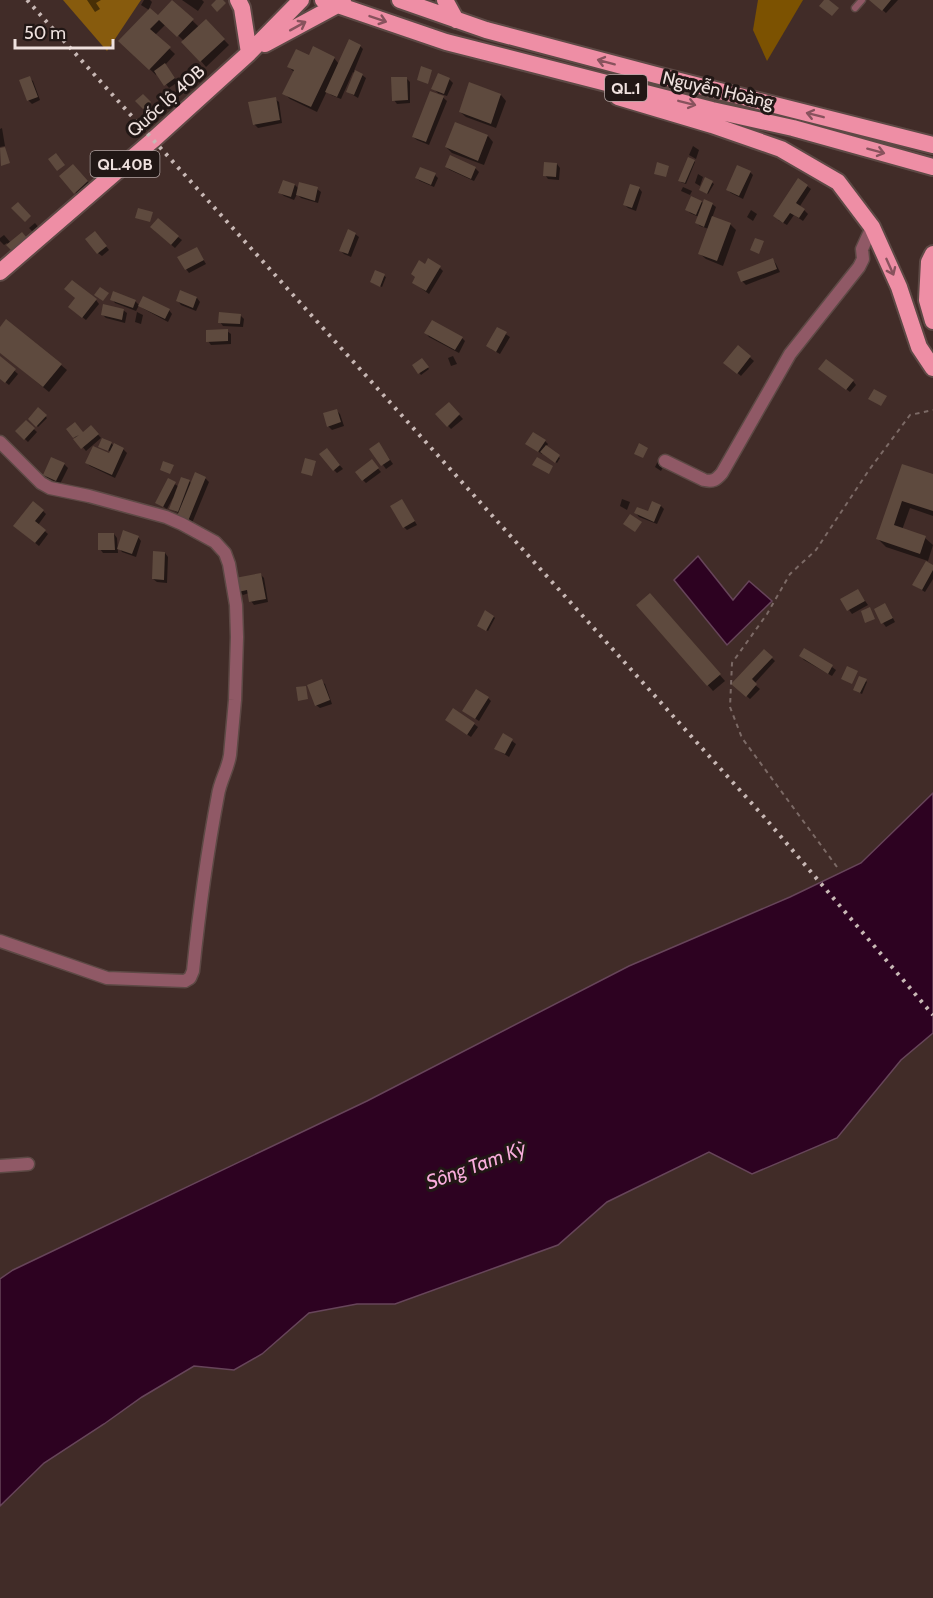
<svg xmlns="http://www.w3.org/2000/svg" width="933" height="1598" font-family="Cabin,sans-serif">
<style>
.green{fill:#7c5201}
.forest{fill:#875b0d}
.water{fill:#2d0221;stroke:#67455a;stroke-width:1.5}
.shadow{fill:#0007}
.building{fill:#5e4a3e}
.lines{fill:none;stroke-linecap:round;stroke-linejoin:round}
.service-casing{stroke:#5d4945;stroke-width:9}
.minor-casing{stroke:#5d4945;stroke-width:15}
.trunk-casing{stroke:#5d4945;stroke-width:20}
.path{stroke:#7c6a66;stroke-width:2;stroke-dasharray:4.5 4.5;stroke-linecap:butt}
.service{stroke:#905966;stroke-width:6}
.minor{stroke:#905966;stroke-width:12}
.trunk{stroke:#ee8ea5;stroke-width:16}
.rail{stroke:#c8b8b5;stroke-width:4;stroke-dasharray:3 6;stroke-linecap:butt}
.oneway{stroke:#88525d}
.labels{text-anchor:middle;dominant-baseline:central;stroke-width:6;stroke-linejoin:round;paint-order:stroke}
.shield{fill:#211715;stroke:#b1a4a2;stroke-width:1.5}
.shield-label{font-size:16px;font-weight:bold;fill:#efe1de}
.street-label{font-size:18px;fill:#efe1de;stroke:#211715}
.water-label{font-size:20px;font-style:italic;fill:#f8acdb;stroke:#211715}
</style>
<rect width="100%" height="100%" fill="#412c28"/>
<path class="green" d="M758,0h45l-36,61 -14,-31z"/>
<path class="forest" d="M63,0h78l-34,51z"/>
<path class="water" d="M698,556l35,44 16,-19 23,20 -45,44 -53,-65z
M933,793v240l-32,27 -64,78 -85,36 -43,-22 -102,50 -49,43 -163,59h-38l-48,9 -47,41 -28,16 -40,-4 -52,31 -38,27 -60,39 -44,43v-227l13,-9 354,-169 262,-135 161,-69 71,-34z"/>
<path class="shadow" d="M87,0h14l-5,3 4,6 -5,3z
M144,0h6l2,2 -3,7 9,8 15,-15 26,25 7,-6 23,24 -23,22 -22,-26 -18,-17 -11,11 20,19 -10,11 13,17 -9,6 -12,-15 -1,2 -36,-34 29,-31 -8,-5z
M182,0h20l2,2 -6,9z
M871,0h27l-12,13z
M360,46l3,3 -9,22 8,4 4,3 -8,20 -10,-6 8,-18 -3,-2 -12,27 -10,-4 -4,-4 -10,21 -27,-13 -6,-6 10,-21 -5,-5 20,-10 25,1 5,6z
M29,78l4,3 7,19 -8,4 -4,-4z
M406,78l4,4v21l-13,1 -3,-4z
M449,79l4,4 -6,13 -9,-3 9,8 -18,44 -12,-5 -4,-3 29,-40 -9,-9z
M501,95l5,6 -10,27 -30,-11 -6,-5z
M275,99l4,3 3,21 -24,5 -4,-4z
M2,128l3,18 -5,1v-18z
M488,136l5,6 -9,23 -32,-12 -6,-6z
M693,146l6,4 -3,9 -7,-4z
M694,161l1,1 -9,22 -5,-2z
M557,164l3,4 -1,12 -11,-1 -3,-4z
M73,166l18,19 -12,11 -18,-19z
M446,167l29,1 4,4 -5,9 -24,-11z
M750,172l3,3 -10,24 -12,-6 -3,-3z
M698,174l5,3 -3,9 -5,-3z
M435,175l3,3 -4,9 -14,-6 -4,-3z
M706,179l8,5 -6,10 -6,-3z
M284,182l11,3 4,4h18l4,3 -3,11 -17,-5 -4,-4 -3,6 -10,-4 -4,-3z
M807,186l4,3 -11,17 8,8 -5,7 -9,-6 -7,10 -9,-5z
M683,187l9,4 -2,4 -9,-4z
M639,188l3,4 -6,19 -8,-3 -3,-3z
M691,198l13,5 8,1 4,3 -4,11 18,6 6,6 -13,36 -17,-7 -6,-5 9,-25 -9,-3 -3,-3 2,-6 -9,-4 -3,-4z
M751,210l6,4 -4,7 -6,-4z
M35,223l5,6 -5,5 -6,-6z
M155,231l23,6 4,3 -7,8z
M355,234l4,3 -8,20 -7,-3 -3,-3z
M4,235l7,8 3,8 -7,-8 -3,2 -4,-4v-3z
M98,236l11,14 -7,6 -4,-3z
M197,249l9,15 -17,9 -3,-4z
M773,260l3,4 4,8 -34,13 -4,-4z
M425,266l15,2 3,3 -14,23 -15,-11z
M376,272l10,5 -4,10 -9,-4z
M181,292l16,6 3,4 -4,9 -15,-6 -3,-4z
M77,298l19,2 3,4 -13,16 -13,-10z
M112,299l23,2 4,4 -3,6 -21,-8z
M140,306l29,4 3,4 -4,8 -24,-13z
M123,310l4,3 -2,10 -19,-5 -3,-3z
M137,312l6,3 -2,9 -6,-2z
M240,315l4,4 -1,8 -20,-1 -3,-4z
M0,329l61,36 6,5 -18,22 -49,-40z
M498,329l12,8 -10,17 -9,-5z
M227,331l4,3v10l-20,1 -3,-4z
M426,333l36,5 3,3 -6,12 -30,-16z
M738,347l16,14 -13,15 -12,-10z
M453,356l4,8 -6,2 -3,-8z
M0,358l18,16 -9,11 -9,-7z
M422,360l7,9 -8,6 -7,-10z
M824,372l29,9 3,4 -6,7z
M449,404l14,15 -12,10 -14,-15z
M38,410l9,8 -9,9 -8,-8z
M337,411l3,3 4,12 -12,4 -4,-4z
M26,422l11,10 -9,10 -11,-11z
M68,429l15,4 11,-3 7,8 -15,13z
M545,441l3,3 -2,3 14,11 -3,5 -14,-10 -1,1 -11,-7z
M111,443l3,3 9,3 4,4 -12,25 -25,-12 -3,-3 23,-8 2,-3 -11,-5z
M382,448l11,16 -7,5 -15,-20z
M330,454l13,15 -6,4 -3,-3z
M658,461l6,4 -3,6 -6,-4z
M64,464l4,4 -8,16 -12,-6 -4,-3z
M375,465l6,7 -15,11 -3,-3z
M903,466l30,10v40l-23,-8 -8,22 23,8 8,7 -5,16 -42,-14 -8,-8z
M196,474l10,5 3,3 -19,46 -10,-14 -9,-5 4,-10 -2,-1 -6,11 -11,-7 13,-22 10,7 10,-6 3,3z
M622,499l8,3 -3,8 -7,-4z
M405,505l12,20 -10,5 -3,-3z
M661,506l3,3 -7,15 -18,-7 -3,-4h13z
M43,511l3,3 -8,11 10,9 -9,12 -21,-17z
M114,534l3,4 1,15h-15l-3,-4z
M138,537l3,4 -5,16 -14,-5 -3,-4z
M165,553l3,4 -1,26 -10,-1 -4,-3z
M933,567v12l-8,13 -11,-7z
M260,574l4,4 4,24 -14,3 -3,-4 -2,-8 -6,2 -4,-4z
M858,591l10,14 -16,9 -10,-14z
M655,600l70,81 -12,10 -75,-86z
M888,609l7,13 -9,5 -3,-4z
M494,617l1,1 -7,13 -8,-4z
M805,650l27,17 4,3 -4,6 -28,-16 -3,-4z
M764,651l11,10 -21,23 6,5 -10,10 -17,-15z
M321,681l4,3 7,20 -12,4 -4,-3z
M866,681l1,1 -5,12 -6,-3z
M488,698l3,3 -12,20 -11,-7z
M450,723l24,1 4,3 -7,10z
M504,735l12,9 -7,13 -13,-8z"/>
<path class="building" d="M172,0l22,19 -17,18 -18,-17 -9,9 21,18 -22,23 -31,-29 32,-33 8,7z
M216,0h7l3,3 -9,9 -6,-7z
M824,0h5l10,8 -7,8 -13,-10z
M869,0h22l-9,11z
M206,19l19,20 -25,23 -19,-20z
M349,39l12,6 -24,52 -12,-5z
M313,46l22,11 -24,50 -29,-13 12,-24 -7,-3 9,-18 13,6z
M165,63l10,15 -11,8 -10,-15z
M421,66l11,4 -4,14 -11,-4z
M355,70l8,4 -9,21 -8,-3z
M438,73l12,5 -6,16 -13,-5z
M30,76l8,21 -11,4 -8,-21z
M391,77h16l1,23 -16,1z
M469,82l32,12 -10,30 -32,-12z
M430,91l14,5 -18,46 -14,-5z
M143,94l8,8 -8,7 -8,-8z
M276,97l4,23 -27,5 -5,-23z
M455,122l33,13 -10,26 -33,-14z
M5,147l5,16 -9,3 -1,-18z
M56,153l9,12 -8,6 -9,-12z
M450,155l26,12 -5,12 -26,-12z
M688,157l7,3 -10,23 -7,-2z
M544,162l13,1 -1,14 -13,-1z
M657,162l12,4 -3,11 -12,-3z
M73,164l15,17 -14,13 -15,-18z
M737,165l14,6 -12,25 -13,-6z
M420,167l16,6 -5,12 -16,-7z
M705,177l8,4 -6,13 -8,-4z
M798,178l10,7 -12,18 9,6 -6,9 -9,-5 -7,10 -10,-7z
M283,180l12,4 -4,13 -13,-4z
M299,182l19,5 -3,14 -19,-6z
M630,184l10,3 -8,21 -9,-3z
M691,196l11,5 -6,14 -11,-5z
M704,199l9,4 -9,24 -9,-4z
M18,202l13,14 -6,6 -14,-14z
M138,208l15,4 -3,10 -15,-4z
M712,216l19,7 -14,38 -19,-7z
M158,218l21,18 -8,9 -21,-18z
M348,229l8,4 -8,21 -9,-3z
M95,231l12,15 -10,8 -12,-15z
M22,232l5,6 -15,13 -6,-6z
M755,238l9,3 -5,13 -9,-4z
M197,247l7,13 -19,10 -8,-13z
M428,258l13,8 -15,25 -14,-8 3,-6 -4,-3 8,-14 6,4z
M773,258l4,11 -36,13 -4,-10z
M375,270l10,4 -5,13 -10,-5z
M72,280l25,19 -15,19 -14,-11 7,-9 -11,-9z
M100,287l9,6 -6,8 -9,-6z
M180,290l17,7 -4,11 -17,-7z
M113,291l23,9 -3,8 -23,-8z
M143,296l27,13 -5,10 -27,-13z
M103,304l21,5 -2,11 -21,-5z
M219,312l22,2 -1,10 -22,-1z
M6,319l56,45 -19,23 -43,-34v-26z
M432,320l31,17 -8,13 -31,-17z
M497,327l10,5 -11,20 -10,-6z
M228,329v12l-22,1v-12z
M738,345l13,11 -14,18 -14,-11z
M0,356l16,13 -11,14 -5,-4z
M422,358l7,9 -11,7 -6,-9z
M826,359l28,21 -8,10 -28,-21z
M874,389l13,7 -6,10 -13,-7z
M449,402l11,12 -13,13 -12,-13z
M38,407l9,8 -11,12 -8,-8z
M337,409l4,13 -14,5 -4,-14z
M26,420l9,8 -11,12 -9,-9z
M75,422l8,10 8,-7 8,9 -18,15 -8,-10 6,-4 -6,3 -7,-9z
M533,432l13,8 -8,12 -13,-8z
M102,438l10,4 -4,9 -10,-4z
M379,442l11,18 -9,6 -12,-17z
M114,443l10,5 -12,27 -27,-12 8,-17 16,7z
M639,443l9,5 -5,10 -9,-4z
M546,445l14,10 -5,8 -15,-11z
M327,448l13,17 -7,6 -14,-17z
M51,457l14,6 -9,18 -13,-6z
M537,457l16,9 -4,8 -17,-9z
M305,458l11,3 -4,15 -11,-3z
M372,459l7,9 -17,13 -7,-9z
M163,461l11,4 -4,9 -10,-4z
M902,464l31,10v37l-31,-10 -8,24 32,11 -6,18 -44,-15z
M195,472l11,5 -20,49 -11,-5z
M181,477l9,3 -12,32 -9,-3z
M168,478l8,4 -13,25 -8,-4z
M402,499l13,22 -12,7 -13,-22z
M33,501l11,9 -9,11 11,9 -11,13 -22,-17z
M652,501l9,4 -7,17 -20,-9 3,-6 11,4z
M630,514l12,8 -7,10 -12,-8z
M123,530l16,6 -7,18 -15,-5z
M98,533h16l1,17h-17z
M153,551l12,1 -1,28 -12,-1z
M926,561l7,4v5l-11,20 -10,-5z
M261,573l5,26 -17,3 -2,-12 -9,2 -3,-14z
M858,589l7,12 -18,10 -7,-12z
M650,593l71,81 -14,12 -71,-81z
M885,603l8,15 -12,6 -7,-15z
M870,607l5,12 -10,4 -4,-12z
M485,610l9,6 -8,15 -9,-5z
M804,648l29,17 -5,9 -29,-18z
M764,649l9,8 -21,22 5,5 -11,13 -15,-13z
M847,666l11,5 -6,13 -11,-5z
M859,676l8,3 -7,14 -7,-3z
M322,679l8,21 -15,6 -8,-21z
M306,686l2,13 -10,2 -2,-14z
M476,689l13,8 -14,22 -13,-8z
M453,708l22,15 -8,12 -22,-15z
M503,733l10,6 -8,15 -11,-5z"/>
<g class="lines">
<defs>
<path id="service" d="M855,8l7,-8"/>
<path id="minor" d="M0,442l41,41 9,5 39,8 77,21 16,7 33,18 10,11 4,11 7,41 1,32 -2,63 -5,55c-2,14 -10,26 -12,40 -11,58 -19,117 -25,176l-3,7 -5,3 -78,-3 -107,-37
M665,461l39,19c9,2 12,0 18,-7l68,-119 69,-87 4,-8 -1,-10 10,-22
M0,1166l28,-2"/>
<path id="trunk" d="M238,0l4,8 7,45
M323,0l123,42 266,68 81,18 140,39
M400,0l86,30 170,45 277,70
M445,0l11,20
M265,44l78,-42
M618,97l94,28 69,24 57,33 34,45 27,60 20,60 14,21
M933,254l-4,8 -2,38 6,21
M0,272l153,-132 96,-87 52,-53"/>
</defs>
<use href="#service" class="service-casing"/>
<use href="#minor" class="minor-casing"/>
<use href="#trunk" class="trunk-casing"/>
<path class="path" d="M837,867l-95,-129 -12,-31 2,-44 35,-49 23,-40 26,-24 53,-80 41,-55 23,-5"/>
<use href="#service" class="service"/>
<use href="#minor" class="minor"/>
<use href="#trunk" class="trunk"/>
<path class="rail" d="M27,0l738,818 168,197"/>
</g>
<defs><path id="oneway-shaft" d="M-6 0H5M1.5-3L5.5 0L1.5 3" fill="none" stroke-width="1.6" stroke-linecap="round" stroke-linejoin="round" transform="scale(1.5)"/></defs>
<g class="oneway">
<use href="#oneway-shaft" transform="translate(378 19) rotate(19)"/>
<use href="#oneway-shaft" transform="translate(298 26) rotate(-29)"/>
<use href="#oneway-shaft" transform="translate(606 62) rotate(-165)"/>
<use href="#oneway-shaft" transform="translate(687 103) rotate(14)"/>
<use href="#oneway-shaft" transform="translate(815 115) rotate(-166)"/>
<use href="#oneway-shaft" transform="translate(876 151) rotate(15)"/>
<use href="#oneway-shaft" transform="translate(890 267) rotate(66)"/>
</g>
<g class="labels">
<g class="shield">
<rect x="605" y="75" width="42" height="26" rx="4.5"/>
<rect x="90.5" y="151" width="69" height="26" rx="4.5"/>
</g>
<g class="shield-label">
<text x="626" y="88">QL.1</text>
<text x="125" y="164">QL.40B</text>
</g>
<g class="street-label">
<text transform="translate(718 90) rotate(13)">Nguyễn Hoàng</text>
<text transform="translate(166 101) rotate(-42)">Quốc lộ 40B</text>
</g>
<g class="water-label">
<text transform="translate(476 1165) rotate(-20)">Sông Tam Kỳ</text>
</g>
</g>
<path d="M15 39v9h98v-9" fill="none" stroke="#efe1de" stroke-width="3"/>
<text x="24" y="39" font-size="18" fill="#efe1de" stroke="#211715" stroke-width="4.5" paint-order="stroke">50 m</text>
</svg>
